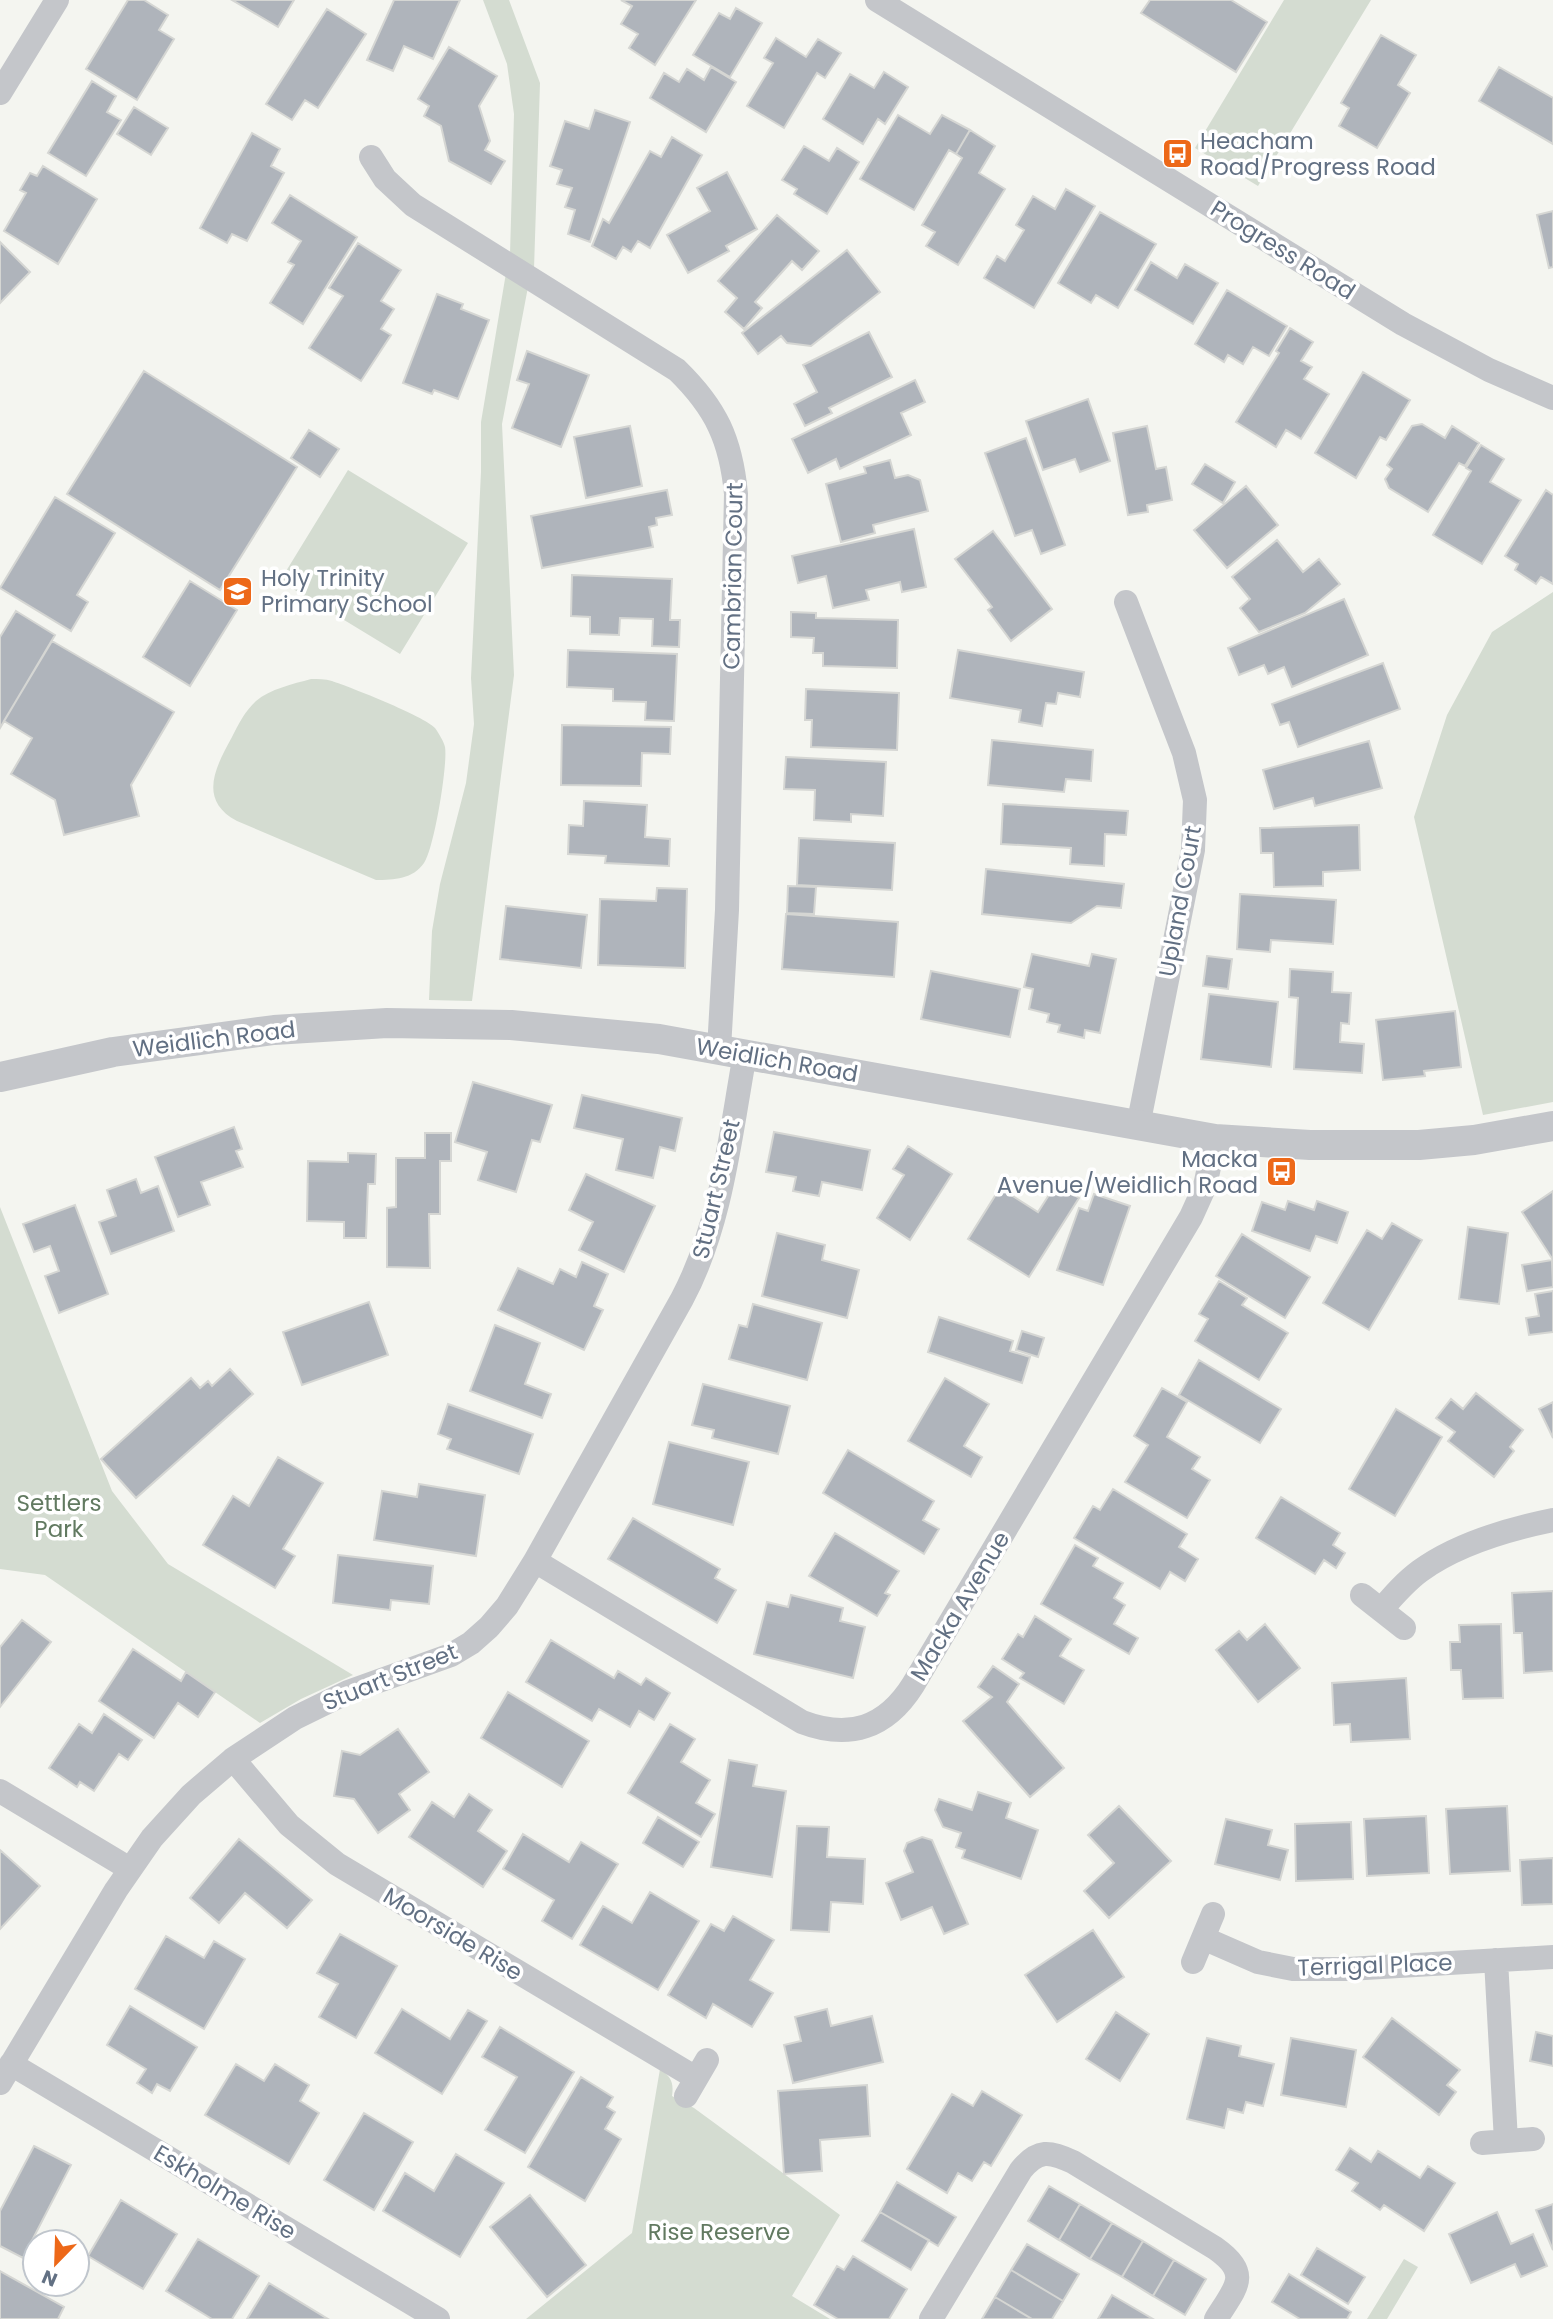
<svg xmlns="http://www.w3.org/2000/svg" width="1553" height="2319" font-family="Poppins,sans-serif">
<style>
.green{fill:#d4dcd1}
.building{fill:#afb4bb;stroke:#d5d6d3;stroke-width:2}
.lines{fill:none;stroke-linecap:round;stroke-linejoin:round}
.minor{stroke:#c4c6ca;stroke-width:24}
.tertiary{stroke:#c4c6ca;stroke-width:30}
.labels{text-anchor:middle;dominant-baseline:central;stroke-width:7;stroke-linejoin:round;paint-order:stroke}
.poi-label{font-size:23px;fill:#627083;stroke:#fff;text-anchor:start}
.street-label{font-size:23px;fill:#627083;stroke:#fff}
.park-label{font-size:23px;fill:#627a61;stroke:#fff}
</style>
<rect width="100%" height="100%" fill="#f4f5f0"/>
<path class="green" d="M483,0h26l31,83 -6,186 -24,-15 4,-140 -7,-50z
M1284,0h87l-113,186 -63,-38z
M506,273l22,14 -26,137 12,251 -42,326 -43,-1 3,-69 8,-47 26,-101 8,-59 -3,-46 10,-206v-50z
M348,470l120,73 -68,111 -120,-73z
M1553,592v510l-70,13 -69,-298 33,-102 45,-83z
M311,679c7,0 14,0 21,2 18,6 92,35 103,47 3,4 9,14 10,19 3,17 -11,102 -21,116 -11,16 -30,17 -48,17l-139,-59c-39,-21 -22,-53 -5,-84 6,-12 13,-26 24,-36 14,-12 37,-17 55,-22z
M0,1207l112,284 56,73 185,111 -52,24 -41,24 -215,-148 -45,-6z
M660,2069c11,8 14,13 12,27l22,12 146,107 -48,81 38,23h-304l106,-86z
M1404,2259l14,8 -31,52h-20z"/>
<path class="building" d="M128,0h16l24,15 -9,15 15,9 -37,61 -51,-31z
M232,0h62l-16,27z
M394,0h66l-27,59 -29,-13 -11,25 -26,-11z
M621,0h75l-41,65 -26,-17 9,-14 -17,-10 11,-18z
M1150,0h81l36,22 -31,50 -95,-59z
M736,8l26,15 -32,54 -37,-22 26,-42 11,6z
M327,9l39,25 -48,74 -13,-8 -13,20 -26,-16z
M1381,35l35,20 -18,30 12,8 -33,55 -38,-22 10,-18 -8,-5z
M776,38l30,19 12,-18 23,14 -16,25 -8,-5 -33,55 -37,-22 26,-43 -9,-5z
M449,47l48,29 -18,30 11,35 -5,9 20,11 -14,23 -42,-23 -8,-35 -17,-10 5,-10 -11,-7z
M711,67l25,15 -30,50 -56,-34 14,-25 15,9 8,-13 17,11z
M1499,67l54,31v46l-74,-43z
M884,72l24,15 -23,37 -7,-5 -15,25 -40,-25 27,-45 24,14z
M92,81l24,15 -9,16 14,8 -35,56 -38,-23z
M134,107l34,21 -17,27 -34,-21z
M595,110l35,12 -40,120 -22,-8 7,-24 -10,-3 7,-19 -15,-4 5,-14 -12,-4 15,-45 24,8z
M898,115l32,19 12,-19 28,15 -14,24 -7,-4 -35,60 -54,-31z
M970,130l25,16 -16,27 26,16 -47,76 -32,-19 9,-14 -13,-7 40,-67 -6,-4z
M252,133l28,16 -9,17 13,7 -37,68 -15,-7 -5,9 -27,-15z
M672,137l30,18 -52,93 -12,-7 -7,11 -8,-5 -7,12 -24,-13 11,-27 6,4 41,-72 11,6z
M804,146l25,15 8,-13 22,14 -32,52 -33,-20 3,-5 -15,-9z
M43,166l54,33 -39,65 -54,-33 22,-38 -6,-3 10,-17 7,3z
M727,172l30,57 -31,17 3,5 -41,22 -21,-38 43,-24 -13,-23z
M1066,189l29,17 -61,102 -50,-30 13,-22 8,5 19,-31 -8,-5 17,-29 22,13z
M290,195l67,42 -54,87 -33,-21 24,-38 -6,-3 13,-21 -29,-18z
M1553,211v56l-4,1 -12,-53z
M1100,212l56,32 -38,64 -22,-13 -5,8 -33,-20z
M777,215l42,36 -17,19 -10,-9 -37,41 7,6 -18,21 -19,-17 12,-14 -19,-17z
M0,242l30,30 -30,31z
M358,243l43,27 -20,31 13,8 -13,20 10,6 -30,46 -52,-33 34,-52 -14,-8z
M847,250l33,42 -69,54 -24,-3 -6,-7 -23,18 -16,-21z
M1151,262l26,16 8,-14 33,19 -25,41 -58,-34z
M1227,290l60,36 -18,30 -16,-9 -10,17 -15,-9 -4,7 -29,-18z
M437,294l26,10 -2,5 28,11 -31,79 -24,-9 -2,4 -29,-11z
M1290,328l23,14 -12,19 11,6 -8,12 25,15 -28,45 -15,-9 -10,17 -40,-25 43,-69 -3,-2z
M869,332l23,45 -63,31 3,5 -27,13 -11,-22 23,-12 -14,-27z
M527,351l62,24 -28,72 -49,-19 17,-44 -12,-4z
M144,371l153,96 -77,123 -153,-96z
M1363,372l47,28 -24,40 -6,-3 -24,41 -41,-25z
M915,380l10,22 -24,11 10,22 -71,34 -4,-10 -28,14 -16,-34z
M1088,399l22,62 -30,11 -5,-13 -32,11 -17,-49z
M1422,424l23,14 7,-12 27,17 -14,23 -6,-3 -31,49 -39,-24 -4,-9 7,-10 -5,-4 25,-39z
M630,426l12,60 -56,12 -12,-61z
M1147,426l9,43 10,-2 6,33 -25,5 1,7 -20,3 -15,-82z
M309,430l30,19 -19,28 -29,-19z
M1026,438l39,107 -24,9 -9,-24 -17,6 -30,-83z
M1481,445l23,14 -14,23 31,18 -39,64 -49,-29 38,-64 -5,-3z
M890,460l5,18 13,-3 12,5 8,31 -55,14 2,8 -34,9 -15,-58 40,-11 -2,-6z
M1205,464l30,18 -12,21 -31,-19z
M1246,486l32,39 -51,43 -33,-38z
M667,490l5,25 -16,3 1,7 -8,2 4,20 -111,21 -11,-52z
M1546,490l7,5v89l-12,-7 -5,7 -21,-14 3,-6 -13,-8z
M55,497l60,36 -38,62 11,7 -17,29 -71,-43z
M914,529l12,58 -24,5 -2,-10 -34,8 3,10 -36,8 -7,-32 -28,7 -6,-27z
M993,531l59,78 -41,32 -23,-31 4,-3 -37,-48z
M1277,540l26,32 16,-13 21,25 -35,29 -46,19 -19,-24 10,-9 -18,-22z
M572,575l100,4 -2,41h10l-1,27 -27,-1 1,-27 -33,-1 -1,17 -29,-1v-17l-19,-1z
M190,581l47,29 -47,76 -47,-29z
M1344,599l24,56 -76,32 -8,-20 -16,7 -4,-9 -25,10 -11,-27z
M16,611l39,24 -55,93v-91z
M791,612l25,1v5l82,2 -1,48 -74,-2v-13h-10l1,-15 -23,-1z
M52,641l122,71 -43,73 8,31 -75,19 -9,-35 -44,-26 21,-36 -28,-17z
M568,650l109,4 -3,67 -29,-1 1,-18 -33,-1v-12l-46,-2z
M958,650l126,22 -4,25 -22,-4 -2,11 -10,-1 -4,23 -23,-4 2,-12 -71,-12z
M1383,663l17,46 -102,38 -9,-25 -9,3 -8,-21z
M806,689l93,4 -2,57 -86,-3 1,-27h-7z
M562,725l109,2 -1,27 -28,-1 -1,33 -80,-1z
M992,740l101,10 -2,31 -25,-2 -2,13 -76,-7z
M1369,741l13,47 -67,18 -2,-8 -39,11 -11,-39z
M786,757l100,5 -3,54 -32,-2v8l-37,-2 1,-30 -31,-1z
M584,801l63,4 -2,32 25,2 -1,27 -64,-3 1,-7 -38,-2 1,-29 14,1z
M1003,804l125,7 -2,24 -21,-1 -1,32 -34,-2 1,-16 -70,-4z
M1359,825l1,45 -37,2v14l-49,1 -1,-34h-12l-1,-25z
M799,838l96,5 -3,47 -95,-5z
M986,869l138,15 -3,24 -24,-2 -26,17 -89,-9z
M788,886l28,1 -2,27 -27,-1z
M657,888l30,1 -2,79 -87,-3 2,-66 56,2z
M1240,894l96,6 -3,44 -62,-4 -1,12 -33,-3z
M506,906l81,9 -6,53 -81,-9z
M786,914l112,8 -4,55 -112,-8z
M1032,954l57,12 3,-12 24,5 -16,74 -15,-3 -1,8 -26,-6 2,-7 -13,-3 2,-8 -20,-5 4,-20 -9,-2z
M1207,956l25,3 -4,30 -25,-3z
M1290,969l43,3 -1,20 19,1 -2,31 -8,-1 -1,19 24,2 -2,29 -68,-4 4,-71 -9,-1z
M931,971l89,18 -10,48 -89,-18z
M1209,994l69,8 -7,65 -70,-8z
M1455,1011l6,56 -37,4 1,5 -42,4 -7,-60z
M473,1082l79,23 -12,37 -8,-2 -16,52 -38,-12 9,-28 -32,-10z
M582,1095l100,23 -7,33 -15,-4 -7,31 -37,-8 7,-31 -49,-11z
M234,1127l8,22 -6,2 7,16 -42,15 9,23 -32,12 -23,-60z
M774,1132l96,18 -8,40 -40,-8 -3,14 -26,-5 3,-14 -30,-5z
M425,1133h26v28h-11v53h-11l1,54 -43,-1v-59l9,-1v-49h29z
M908,1146l44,28 -42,66 -33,-22 27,-43 -11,-6z
M348,1153l28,1 -1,30h-7l-2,54h-22v-16l-37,-1 1,-60 40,1z
M586,1174l69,32 -31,66 -45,-22 14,-28 -24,-12z
M136,1179l5,14 17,-7 16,45 -63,23 -12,-32 17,-6 -9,-26z
M1056,1184l23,14 -50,79 -61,-38 32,-51 38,24z
M1553,1191v69l-31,-48z
M1094,1194l36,12 -27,79 -46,-15 22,-62 9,3z
M1288,1201l26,9 3,-9 31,11 -11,31 -21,-7 -6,15 -58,-20 10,-29 23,8z
M75,1205l33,89 -49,19 -14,-37 14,-5 -9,-25 -16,6 -11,-28z
M1392,1223l30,17 -53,90 -46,-27 44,-73 15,9z
M1468,1227l40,6 -9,71 -40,-5z
M777,1233l48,12 -3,15 37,10 -12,48 -85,-22z
M1242,1234l68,43 -25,41 -69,-42z
M1552,1260l1,27 -26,4 -5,-26z
M582,1262l26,12 -14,32 9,4 -19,40 -86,-40 20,-42 35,16 7,-15 16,8z
M1219,1281l28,17 -5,7 46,28 -29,47 -64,-39 13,-22 -9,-5z
M1553,1291v41l-24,3 -3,-17 13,-2 -4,-22z
M369,1302l19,53 -86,30 -19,-53z
M753,1304l69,19 -15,57 -78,-21 10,-34 8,2z
M939,1317l74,24 -3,10 20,6 -8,26 -94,-31z
M495,1325l45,18 -15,41 26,10 -9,24 -72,-27z
M1022,1331l22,7 -6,19 -22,-7z
M1199,1360l82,49 -21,34 -81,-48z
M230,1369l23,25 -117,104 -35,-39 90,-81 9,10 8,-7 4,5z
M945,1378l44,26 -25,42 18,11 -11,20 -63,-36z
M703,1384l87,22 -12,48 -66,-16 2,-8 -22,-5z
M1162,1388l25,14 -20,35 33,20 -8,12 18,11 -23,38 -62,-36 23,-37 -14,-9z
M1476,1393l47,37 -13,17 4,4 -20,26 -46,-36 7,-9 -19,-14 15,-19 12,10z
M1553,1402v36l-14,-29z
M448,1404l85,30 -14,40 -72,-25 4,-10 -13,-5z
M1396,1409l46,28 -47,79 -46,-27z
M669,1442l80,20 -16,63 -80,-21z
M848,1450l86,51 -11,19 16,9 -15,25 -101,-61z
M278,1457l45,26 -40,66 12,7 -20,32 -72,-43 30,-49 16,10z
M419,1484l66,11 -9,61 -102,-16 8,-49 35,6z
M1113,1489l74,45 -8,13 19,12 -13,22 -15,-9 -10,17 -86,-51 19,-32 7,4z
M1281,1497l59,36 -7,12 12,8 -9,15 -12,-8 -9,14 -59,-36z
M633,1518l87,51 -5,9 21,12 -19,33 -109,-64z
M835,1533l64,38 -14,22 5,2 -13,21 -68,-40z
M1075,1545l23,13 -5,8 30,17 -9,15 11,7 -11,19 24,14 -9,16 -88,-50z
M338,1555l95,11 -4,38 -38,-4 -1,10 -57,-7z
M1553,1591v80l-29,2 -2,-40h-8l-2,-40z
M791,1595l52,13 -3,13 25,6 -12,51 -99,-24 13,-52 21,5z
M1035,1616l36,23 -11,17 24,14 -20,34 -44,-26 4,-5 -22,-14 16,-25 5,3z
M22,1620l29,22 -51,65v-60z
M1265,1624l35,44 -42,34 -42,-52 23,-19 8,9z
M1501,1624l2,74 -40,1 -2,-29h-10l-1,-28h10l-1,-17z
M551,1640l63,38 4,-7 23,14 5,-7 24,15 -16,27 -15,-9 -9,16 -31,-18 -7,12 -66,-39z
M133,1649l48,32 5,-9 29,20 -17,25 -20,-14 -24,35 -55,-37z
M993,1666l26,18 -12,18 57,66 -34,29 -67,-76 29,-24 -14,-10z
M1406,1678l4,61 -59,3 -1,-18 -16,1 -2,-42z
M508,1692l81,49 -27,46 -81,-49z
M104,1714l38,26 -14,20 -9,-6 -25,37 -14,-9 -3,5 -28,-19 30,-44 13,9z
M670,1724l25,15 -14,23 29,18 -14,23 19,11 -14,23 -73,-44z
M398,1729l31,43 -30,22 11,16 -32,23 -24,-34 -20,-3 8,-45 18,4z
M729,1760l28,5 -4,21 33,5 -14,86 -61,-10z
M978,1792l33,11 -5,15 32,12 -17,49 -59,-21 3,-8 -9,-3 5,-14 -18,-6 -8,-17 4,-11 33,11z
M469,1794l23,16 -14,21 29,20 -24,36 -74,-50 23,-35 22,15z
M1119,1806l52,55 -62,57 -25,-27 30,-28 -26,-28z
M1507,1806l3,65 -60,3 -4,-65z
M1426,1816l3,57 -62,3 -3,-57z
M658,1817l41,25 -16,25 -40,-24z
M1226,1819l46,11 -4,15 20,5 -8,30 -65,-16z
M1351,1822l2,57 -57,2 -1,-57z
M797,1826l32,1 -2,30 38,2 -2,45 -32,-2 -2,30 -38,-2z
M523,1834l46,28 12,-20 37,22 -46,75 -30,-18 12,-21 -51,-31z
M922,1837l10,3 36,84 -24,10 -12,-27 -31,13 -15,-37 27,-11 -9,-21 3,-8z
M239,1839l73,61 -25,28 -42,-35 -26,30 -29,-25z
M0,1850l40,36 -40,43z
M1553,1858v46l-31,1 -2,-45z
M650,1892l49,29 -41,69 -78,-45 23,-39 29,17z
M733,1916l41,24 -24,40 23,13 -21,34 -39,-23 -7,14 -38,-23 43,-71 13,7z
M1093,1930l31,47 -67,45 -32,-47z
M340,1934l57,32 -41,72 -37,-21 19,-33 -21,-11z
M166,1936l38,22 10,-17 31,18 -41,70 -69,-40z
M130,2006l67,41 -27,44 -13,-7 -5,9 -15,-10 9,-14 -39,-24z
M402,2009l48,30 18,-29 19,11 -45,73 -67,-41z
M827,2009l4,17 41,-10 11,46 -90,21 -9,-38 17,-4 -6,-24z
M1116,2012l33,22 -29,47 -34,-22z
M1392,2018l68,52 -13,15 9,7 -17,23 -76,-58z
M500,2027l74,45 -49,81 -40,-23 32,-53 -35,-20z
M1536,2032l17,4v30l-23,-5z
M1207,2038l34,8 -2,10 35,8 -11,42 -17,-4 -3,11 -15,-4 -4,19 -37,-9z
M1291,2038l65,12 -10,57 -65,-12z
M236,2064l28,17 11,-17 34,21 -9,16 19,12 -30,51 -84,-49z
M581,2077l32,20 -6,10 8,5 -10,17 16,10 -36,62 -57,-34z
M867,2085l3,51 -50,4 2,31 -38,3 -6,-83z
M982,2091l40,24 -31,51 -7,-4 -12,19 -14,-8 -11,20 -40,-24 45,-75 21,12z
M364,2113l49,29 -39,68 -50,-30z
M34,2146l37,19 -48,93 -23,-12v-35z
M1350,2148l21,14 7,-11 42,27 8,-12 27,17 -31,48 -40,-26 -4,5 -28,-19 6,-8 -22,-13z
M456,2154l48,29 -44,74 -77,-46 22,-38 29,18z
M897,2182l59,35 -18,29 -58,-34z
M1049,2186l31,18 -21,36 -31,-19z
M530,2195l56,70 -39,32 -57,-70z
M121,2200l56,34 -34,55 -55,-33z
M1080,2204l32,19 -22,36 -31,-19z
M1553,2204v46l-17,-40z
M880,2212l49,28 -18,30 -49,-29z
M1497,2212l14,32 22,-10 14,32 -26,11 -6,-13 -44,19 -22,-49z
M1112,2223l31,18 -21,36 -32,-18z
M198,2239l61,37 -27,43h-20l-46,-28z
M1143,2241l31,19 -21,36 -31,-19z
M1027,2244l52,30 -16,27 -52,-31z
M1317,2248l48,29 -17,27 -47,-29z
M853,2256l54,33 -18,30h-51l-24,-14 23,-39 7,4z
M1174,2260l32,19 -21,36 -32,-19z
M1011,2270l52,31 -11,18h-20l-37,-22z
M0,2271l64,36 -6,12h-58z
M1289,2274l62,38 -4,7h-47l-28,-17z
M269,2283l59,36h-81z
M1112,2295l41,24h-55z
M995,2297l37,22h-50z"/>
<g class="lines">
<path class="minor" d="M877,0l526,324 86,46 64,28
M0,93l57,-93
M371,157l14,22 28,26 264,165c39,38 54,70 59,124l-9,416 -8,139
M1126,602l58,151 11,47 -2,50 -55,276
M535,1561l267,161c47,18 84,6 111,-37l278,-468 14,-31 10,-47
M1362,1595l42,33
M1381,1610c12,-14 24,-28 39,-39 37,-27 89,-42 133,-51
M233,1759l56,66 48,39 359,214
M0,1791l130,78
M1203,1938l55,24 35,7h55l205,-12
M1496,1960l10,181
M1193,1962l20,-48
M11,2064l427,255
M0,2083l116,-193 36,-52 39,-43 42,-36 62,-41 53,-26 103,-37 20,-12 18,-16 18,-21 28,-45 147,-262c40,-75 48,-163 63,-245
M686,2096l21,-36
M1482,2143l51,-4
M931,2319l90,-149c17,-21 29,-19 52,-8l142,86c37,26 21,39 1,71"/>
<path class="tertiary" d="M0,1077l113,-25 161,-22 113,-7 124,2 148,14 556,100 95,6h109l55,-5 79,-14"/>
</g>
<defs>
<symbol id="bus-square" viewBox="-11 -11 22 22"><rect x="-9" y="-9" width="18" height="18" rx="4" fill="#ed6818" stroke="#fff"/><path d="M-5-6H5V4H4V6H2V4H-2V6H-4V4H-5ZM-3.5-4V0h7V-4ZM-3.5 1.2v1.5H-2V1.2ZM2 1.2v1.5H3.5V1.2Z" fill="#fff"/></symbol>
<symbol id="school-square" viewBox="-11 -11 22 22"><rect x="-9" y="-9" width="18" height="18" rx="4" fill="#ed6818" stroke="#fff"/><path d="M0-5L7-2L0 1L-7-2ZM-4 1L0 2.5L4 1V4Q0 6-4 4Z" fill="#fff"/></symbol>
</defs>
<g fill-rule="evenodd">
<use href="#bus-square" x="1160" y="136" width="35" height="35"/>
<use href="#school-square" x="220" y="574" width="35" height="35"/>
<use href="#bus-square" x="1264" y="1154" width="35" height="35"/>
</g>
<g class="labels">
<g class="poi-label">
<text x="1200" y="141">Heacham<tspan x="1200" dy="26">Road/Progress Road</tspan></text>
<text x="261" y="578">Holy Trinity<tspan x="261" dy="26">Primary School</tspan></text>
<text x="1258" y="1159" text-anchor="end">Macka<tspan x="1258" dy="26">Avenue/Weidlich Road</tspan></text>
</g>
<g class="street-label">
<text transform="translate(1283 250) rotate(32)">Progress Road</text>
<text transform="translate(733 576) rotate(-89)">Cambrian Court</text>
<text transform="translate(1180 901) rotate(-80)">Upland Court</text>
<text transform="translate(214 1039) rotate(-7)">Weidlich Road</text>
<text transform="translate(777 1060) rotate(10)">Weidlich Road</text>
<text transform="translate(716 1189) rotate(-77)">Stuart Street</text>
<text transform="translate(960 1606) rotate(-59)">Macka Avenue</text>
<text transform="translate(390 1677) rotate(-22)">Stuart Street</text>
<text transform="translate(453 1934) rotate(31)">Moorside Rise</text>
<text transform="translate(1375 1965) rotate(-2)">Terrigal Place</text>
<text transform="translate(225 2192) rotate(31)">Eskholme Rise</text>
</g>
<g class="park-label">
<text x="59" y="1503">Settlers<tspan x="59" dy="26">Park</tspan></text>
<text x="719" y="2232">Rise Reserve</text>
</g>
</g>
<g transform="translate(56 2263) rotate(203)"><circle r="33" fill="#ffffff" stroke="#c0c6cd" stroke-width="2"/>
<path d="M0-5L12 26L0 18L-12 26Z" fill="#ed6818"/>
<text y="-10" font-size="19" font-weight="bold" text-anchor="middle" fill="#627083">N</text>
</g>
</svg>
